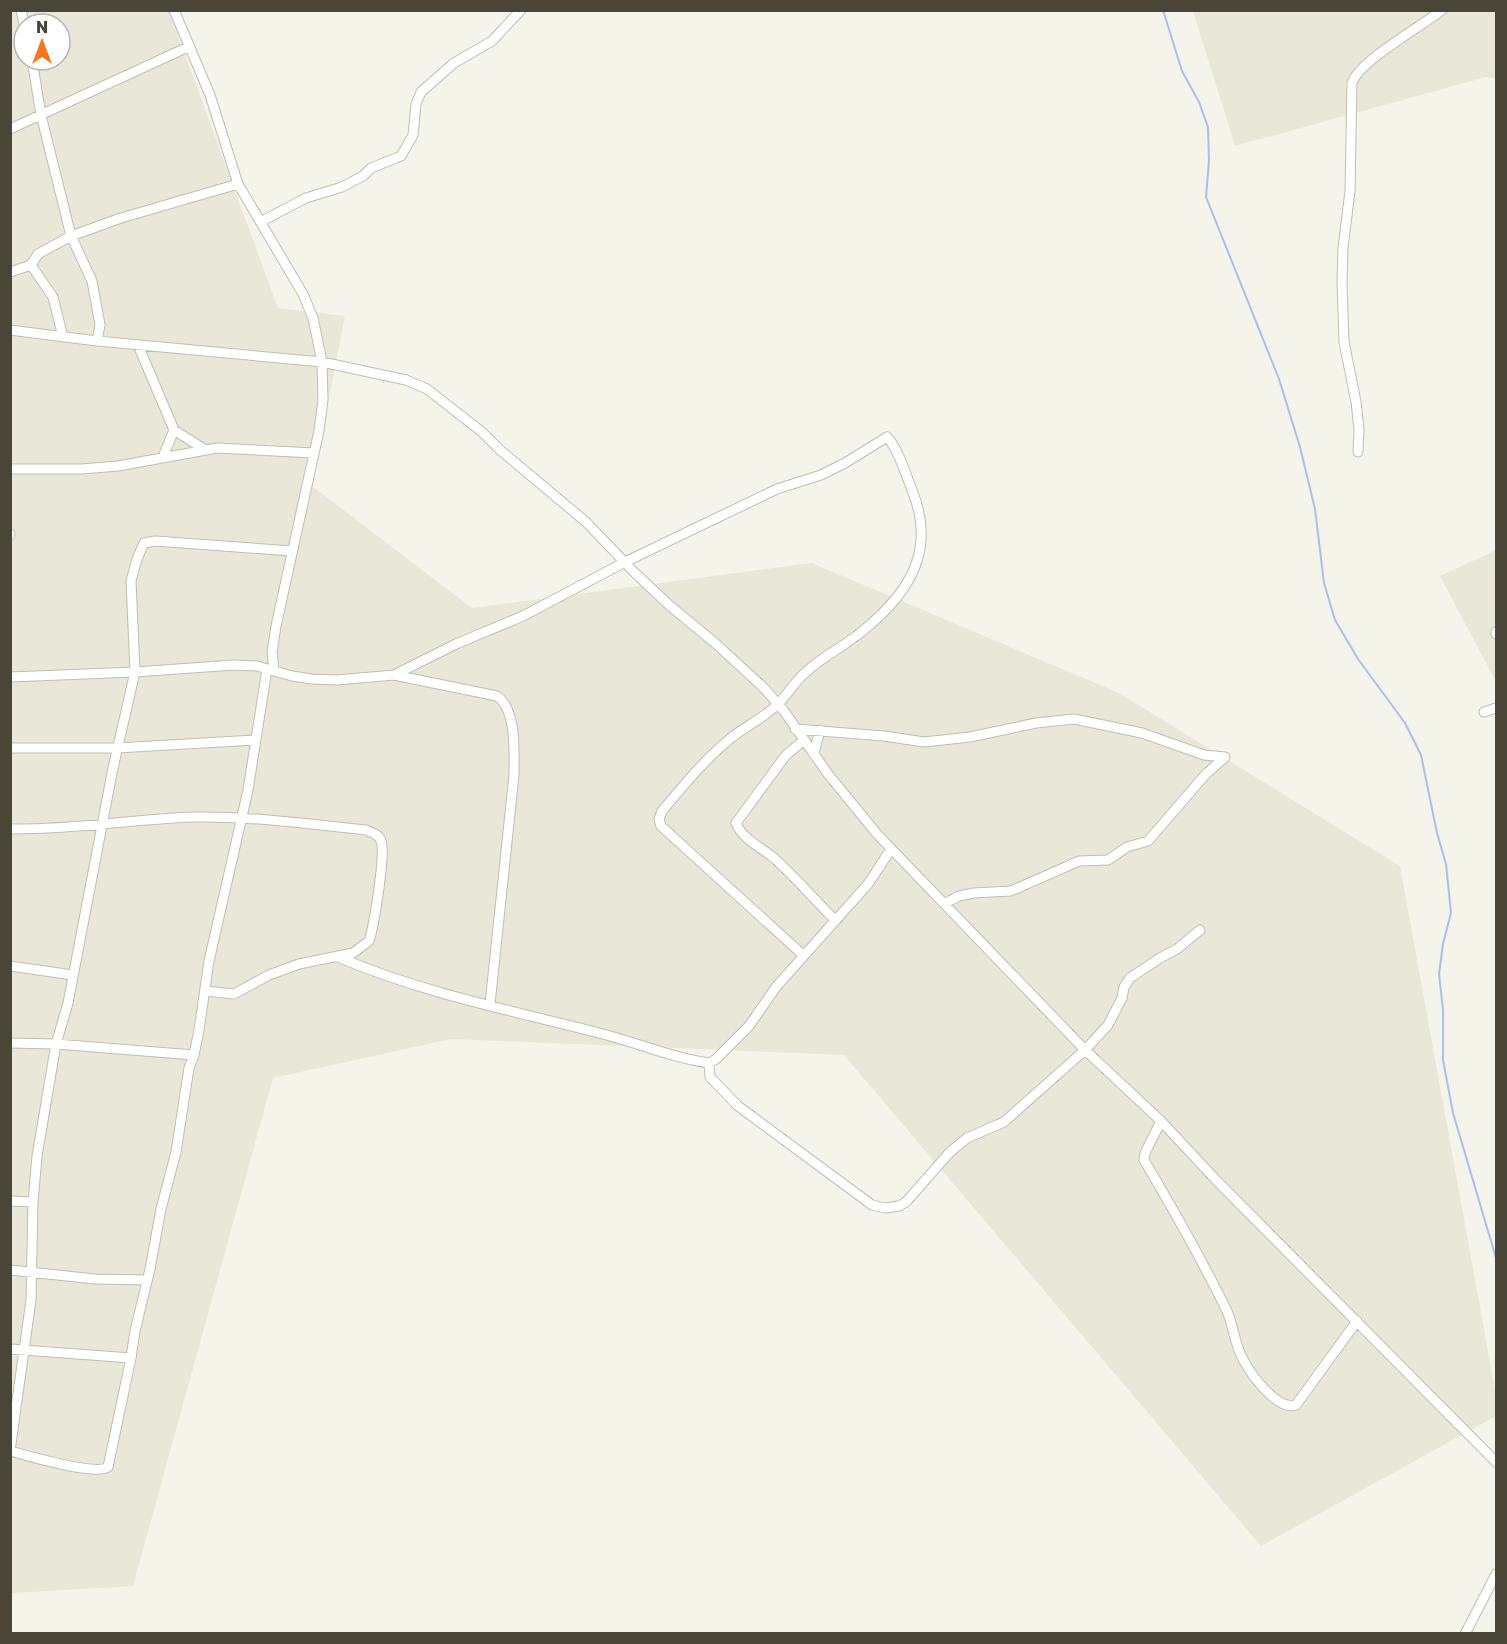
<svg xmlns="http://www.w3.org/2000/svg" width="1507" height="1644" font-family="'Golos Text',sans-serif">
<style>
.residential{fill:#e9e8d8;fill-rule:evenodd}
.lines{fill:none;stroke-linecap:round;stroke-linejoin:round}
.stream{stroke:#a7c0f0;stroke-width:2}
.street-casing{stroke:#c0bfac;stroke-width:11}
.street{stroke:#fff;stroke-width:9}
</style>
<rect width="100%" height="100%" fill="#f5f4ea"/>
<path class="residential" d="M11,11h158l109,297 67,8 -33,170 160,122 340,-45 307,130 281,173 96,529v21l-235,130 -417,-491 -393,-16 -178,39 -140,508 -122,7zM24,24h36v36h-36z
M1193,11h303v68l-10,-2 -251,69z
M1496,550v132l-56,-106z"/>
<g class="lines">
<path class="stream" d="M1163,10l19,61 17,31 9,25 1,33 -3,37 73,182 21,68 15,62 9,74 11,37 23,39 47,64 16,32 16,78 9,31 5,49 -8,31 -4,30 4,36v50l10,53 43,145"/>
<defs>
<path id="street" d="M21,10l3,14
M174,10l36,85 28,89 65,110 10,24 9,44 1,38 -4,31 -43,195 -4,26 2,18
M32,60l9,55 30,121 21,45 8,44 -3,16
M10,129l178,-82
M262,221l44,-23 36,-11 21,-11 8,-8 30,-12 12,-21 3,-31 5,-12 33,-29 38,-22 29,-31
M31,265l22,32 10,40
M10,272l21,-7 7,-11 33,-18 50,-18 117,-34
M10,330l87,11 225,21 84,18 21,9 55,43 18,18 86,72 48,50 35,33 46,38 49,45 20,23 44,63 49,60 208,216 76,71 55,59 280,282
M138,345l36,85 30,19
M1358,452l1,-23 -3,-27 -12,-60 -2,-60 1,-34 7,-57 2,-108c7,-22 70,-57 90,-73
M163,457l11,-27
M10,469h72l36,-3 99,-18 97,5
M10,534v1
M1496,634v-2
M394,675l103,21c20,14 17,56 17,79l-24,229
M10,677l125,-5 99,-7 23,1 35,10 20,3 25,1 57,-5 62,-31 67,-28 102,-54 152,-73 44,-14 24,-12 42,-26c11,11 19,38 25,53 24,59 -1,101 -47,139 -18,16 -41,26 -59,43 -11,9 -17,21 -27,31 -12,13 -33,23 -48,35 -26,21 -47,47 -69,73l-3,8 2,7 142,129
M1484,712l12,-4
M795,729l89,7 40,6 46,-5 66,-14 38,-4 68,14 62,22 21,2
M803,741l-17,14 -50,68c6,16 26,25 38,35 21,19 40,41 60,61
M10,748h107l138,-8
M814,753l6,-23
M10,829c62,1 122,-10 183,-12 57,-1 116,7 173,13 6,3 13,4 15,11 5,11 -7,85 -12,100l-16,12 -54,11 -30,11 -35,19 -28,-3
M944,904l15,-8 15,-3 37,-2 68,-30 29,-1 19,-13 21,-6 57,-66 20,-18
M338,957c84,36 176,54 265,77 35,9 69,24 106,29l7,-4 33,-33 27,-39 92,-103 23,-35
M10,966l63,9
M10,1043l46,1 138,11
M709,1063l1,14 28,29 134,99 13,3 14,-2 7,-4 44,-50 17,-14 37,-16 81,-72 23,-25 14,-27 2,-11 6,-9 30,-20 17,-9 23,-19
M1161,1121l-16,32 -1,7c29,49 57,98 82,149 8,16 8,36 18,52 8,15 34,50 52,44l61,-84
M10,1201l23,1
M10,1270l85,9 52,1
M10,1349l121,9
M10,1451l21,-151 2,-98 4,-46 19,-112 12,-41 45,-235 22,-96 -4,-91 6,-22 7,-16 11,-2 137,10
M10,1451c19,5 85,25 98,16l23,-109 4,-27 15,-62 11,-60 15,-57 13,-84 5,-13 5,-25 10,-69 39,-171 19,-121
M1465,1634l31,-60"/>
</defs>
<use href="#street" class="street-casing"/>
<use href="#street" class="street"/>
</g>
<rect width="1507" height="1644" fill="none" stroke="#494638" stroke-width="24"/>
<g transform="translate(42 42)"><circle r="28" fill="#ffffff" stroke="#b6b5af" stroke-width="1.5"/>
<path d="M0-4.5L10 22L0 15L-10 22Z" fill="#f8761e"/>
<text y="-9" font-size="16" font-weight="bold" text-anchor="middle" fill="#494638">N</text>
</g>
</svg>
